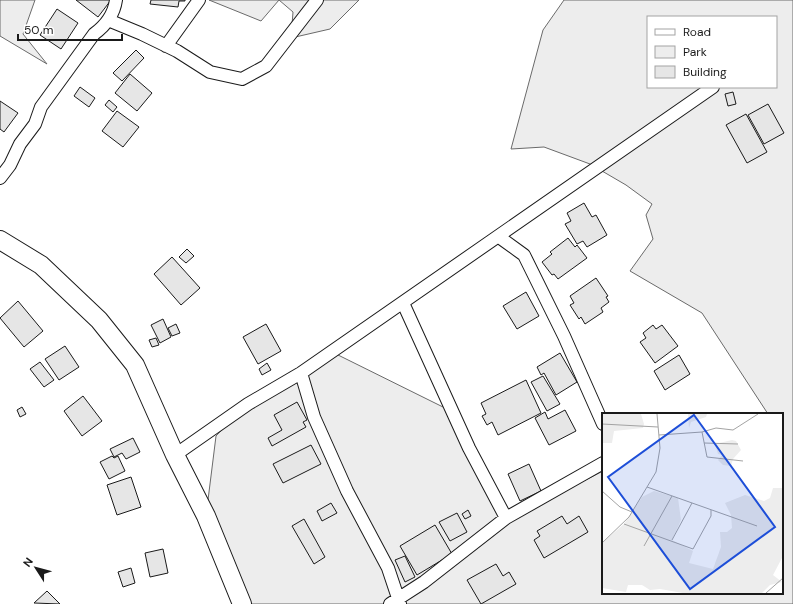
<svg xmlns="http://www.w3.org/2000/svg" width="793" height="604" font-family="'DM Sans',sans-serif">
<style>
.green{fill:#ededed;stroke:#6a6a6a;fill-rule:evenodd}
.building{fill:#e6e6e6;stroke:#1a1a1a}
.lines{fill:none;stroke-linecap:round;stroke-linejoin:round}
.minor-casing{stroke:#1a1a1a;stroke-width:14}
.secondary-casing{stroke:#1a1a1a;stroke-width:20}
.minor{stroke:#fff;stroke-width:12}
.secondary{stroke:#fff;stroke-width:18}
.inset-road{fill:none;stroke:#a3a3a3;stroke-width:1}
.view{fill:#1d4ed8;fill-opacity:0.15;stroke:#1d4ed8;stroke-width:2}
.inset-edge{fill:none;stroke:#1a1a1a;stroke-width:2}
</style>
<rect width="100%" height="100%" fill="#fff"/>
<path class="green" d="M0,0h35l-12,34 24,30 -47,-28z
M209,0h150l-29,29 -39,9 2,-26 -14,-12 -18,21z
M564,0h229v604h-551l-36,-88 10,-80 30,-32 86,-52 113,56 60,109 61,-27 37,-19v122h179v-179h-14l-66,-101 -72,-42 23,-32 -7,-24 6,-11 -26,-19 -36,-21 -46,-17 -33,2 32,-119zM648,17h128v70h-128z"/>
<path class="building" d="M76,0h35l-13,17z
M151,0h34v1h-6l-1,6 -28,-3z
M57,9l21,14 -17,26 -21,-14z
M136,50l8,8 -22,23 -9,-8z
M130,74l22,19 -15,18 -22,-18z
M80,87l15,11 -6,9 -15,-11z
M733,92l3,12 -8,2 -3,-12z
M109,100l8,7 -4,5 -8,-7z
M0,101l18,12 -14,19 -4,-3z
M768,104l16,29 -20,11 -16,-29z
M117,111l22,16 -16,20 -21,-16z
M746,114l21,38 -20,11 -21,-38z
M584,203l8,14 4,-2 11,20 -20,12 -4,-6 -6,3 -12,-20 6,-3 -4,-8z
M568,238l7,9 2,-2 10,13 -29,21 -4,-5 -2,1 -10,-13 10,-8 -2,-2z
M187,249l7,7 -8,7 -7,-6z
M172,257l28,31 -19,17 -27,-31z
M596,278l12,18 -2,1 3,5 -8,6 2,4 -18,12 -4,-7 -2,2 -9,-14 4,-2 -4,-7z
M526,292l13,24 -22,13 -14,-23z
M18,301l25,30 -19,16 -24,-29z
M163,319l8,18 -11,6 -9,-18z
M176,324l4,9 -8,3 -4,-8z
M266,324l15,27 -23,13 -15,-27z
M653,325l3,4 6,-4 16,21 -23,17 -15,-21 6,-4 -3,-5z
M156,338l3,7 -7,2 -3,-7z
M65,346l14,21 -20,13 -14,-21z
M560,353l17,29 -21,13 -12,-22 -3,2 -4,-8z
M679,355l11,19 -25,16 -11,-19z
M40,362l14,18 -10,7 -14,-18z
M267,363l4,7 -9,5 -3,-6z
M543,376l17,28 -13,7 -16,-29z
M526,380l15,33 -43,22 -6,-13 -5,3 -5,-9 4,-2 -5,-11z
M83,396l19,25 -20,15 -18,-25z
M297,402l10,18 -4,2 3,5 -34,19 -4,-8 14,-8 -8,-15z
M22,407l4,7 -6,3 -3,-7z
M565,410l11,21 -27,14 -14,-27 10,-6 3,7z
M133,438l7,14 -14,7 -4,-6 -8,4 -4,-8z
M311,445l10,19 -38,19 -10,-19z
M112,456l2,2 4,-2 7,15 -16,8 -9,-17z
M529,464l12,27 -21,10 -12,-27z
M131,477l10,30 -24,8 -10,-30z
M331,503l6,10 -15,8 -5,-10z
M468,510l3,6 -6,3 -3,-5z
M457,513l10,19 -17,9 -11,-19z
M562,516l5,8 12,-8 9,16 -44,26 -10,-18 6,-4 -3,-5z
M304,519l21,38 -11,7 -22,-38z
M435,525l17,29 -35,21 -17,-29z
M163,549l5,24 -18,4 -5,-24z
M405,556l10,21 -10,5 -10,-22z
M496,564l7,12 6,-4 7,12 -35,20 -14,-24z
M131,568l4,15 -12,4 -5,-15z
M47,591l13,13 -26,-1z"/>
<g class="lines">
<defs>
<path id="minor" d="M108,20l34,14 35,17 33,21 32,7 24,-13 51,-66
M166,46l33,-46
M0,178l10,-13 10,-21 15,-20 6,-17 53,-73c11,-8 20,-20 22,-34
M499,237l25,18 40,81 39,88
M403,303l66,145 37,70
M301,373l13,44 33,74 41,77 12,36
M175,455l73,-51 53,-31 412,-286
M390,604l34,-22 82,-64 97,-55"/>
<path id="secondary" d="M0,240l41,25 58,55 36,45 40,90 31,61 36,88"/>
</defs>
<use href="#minor" class="minor-casing"/>
<use href="#secondary" class="secondary-casing"/>
<use href="#minor" class="minor"/>
<use href="#secondary" class="secondary"/>
</g>
<g transform="translate(602 413)">
<rect width="181" height="181" fill="#fff"/>
<path d="M0,1h39l3,10 -1,4 -29,3 -2,12h-10zM86,1h19l-1,3 -15,5 -2,6zM130,27l4,1 5,9 -8,9 -2,7 -8,-1 -5,-5 4,-5 -4,-1 -3,-10zM171,75h10v68l-10,19 9,7 -12,3 -8,8h-79l-23,-4 -10,1 -8,-5h-14l-2,7 -24,-4v-45l22,-19 18,-27 12,-6 24,7 3,22 -9,20 21,11 -4,12 24,6 8,-22 -1,-15h7l5,-4 -1,-13 -6,-12 20,-8 19,6 6,-3z" fill="#ededed"/>
<path class="inset-road" d="M0,11l56,3M100,19l5,25 36,4M57,22l43,-3 14,-4 17,2 25,-16M102,30l34,1M45,74l110,39M0,78l18,16 12,5M22,111l69,25 18,-33v-6M70,127l20,-37M0,130l27,-26 27,-45 4,-24 -3,-34M42,133l28,-50M164,180l17,-15"/>
<path class="view" d="M92,2l81,112 -85,62 -82,-112z"/>
<rect width="181" height="181" class="inset-edge"/>
</g>
<rect x="647" y="16" width="130" height="72" fill="#ffffff" stroke="#a3a3a3"/>
<rect x="655" y="29" width="20" height="6" fill="#ffffff" stroke="#a3a3a3"/>
<text x="683" y="36" font-size="12" fill="#1a1a1a">Road</text>
<rect x="655" y="46" width="20" height="12" fill="#ededed" stroke="#a3a3a3"/>
<text x="683" y="56" font-size="12" fill="#1a1a1a">Park</text>
<rect x="655" y="66" width="20" height="12" fill="#e6e6e6" stroke="#a3a3a3"/>
<text x="683" y="76" font-size="12" fill="#1a1a1a">Building</text>
<g transform="translate(36 568) rotate(306)" stroke="#ffffff" stroke-width="3" paint-order="stroke">
<path d="M0-3L7 15L0 10L-7 15Z" fill="#1a1a1a"/>
<text y="-6" font-size="11" font-weight="bold" text-anchor="middle" fill="#1a1a1a">N</text>
</g>
<path d="M18 34v6h104v-6" fill="none" stroke="#1a1a1a" stroke-width="2"/>
<text x="24" y="34" font-size="12" fill="#1a1a1a" stroke="#ffffff" stroke-width="3" paint-order="stroke">50 m</text>
</svg>
